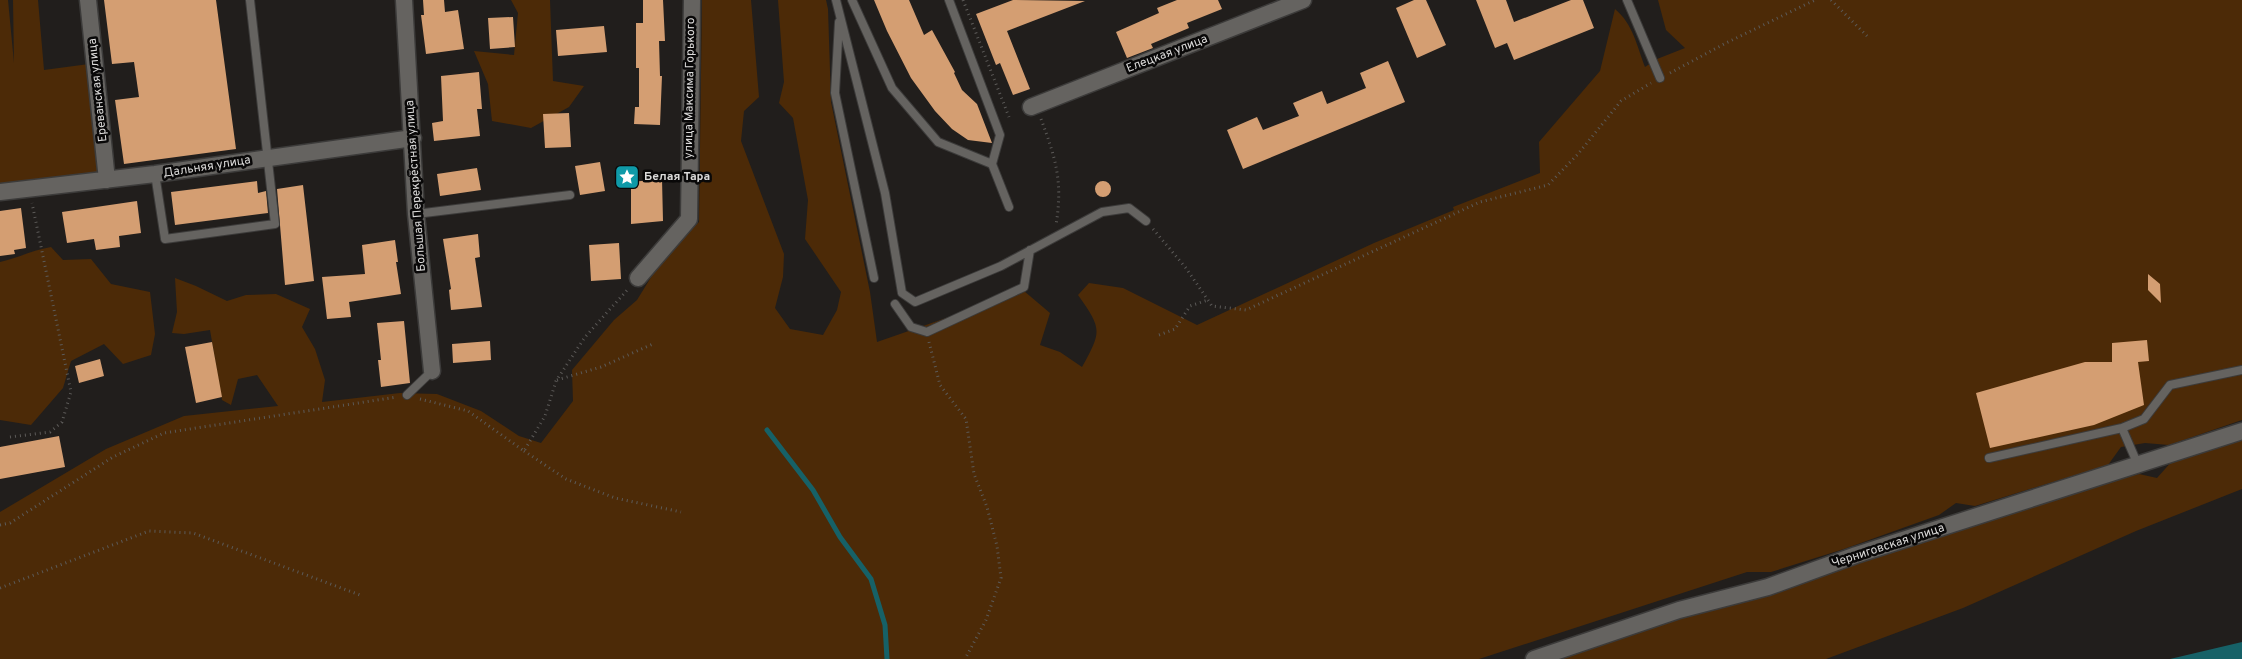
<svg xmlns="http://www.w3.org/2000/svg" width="2242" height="659" font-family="Overpass,sans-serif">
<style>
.green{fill:#4c2a07}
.water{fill:#166167}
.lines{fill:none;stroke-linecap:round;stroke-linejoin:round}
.stream{stroke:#166167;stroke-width:5}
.building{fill:#d49e72}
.service-casing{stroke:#3c3b3a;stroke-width:10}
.minor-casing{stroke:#3c3b3a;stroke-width:19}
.path{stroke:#5c5a58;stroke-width:3;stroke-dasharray:1 4;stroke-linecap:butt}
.service{stroke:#656360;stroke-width:8}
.minor{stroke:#656360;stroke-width:16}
.labels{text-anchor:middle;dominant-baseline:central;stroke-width:5;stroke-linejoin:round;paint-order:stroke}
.street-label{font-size:12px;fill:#dcdbda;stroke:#090808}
.poi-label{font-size:12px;font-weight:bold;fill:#dcdbda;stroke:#090808;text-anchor:start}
</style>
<rect width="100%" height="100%" fill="#211e1c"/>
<path class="green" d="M0,0h8l6,63 -1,-63h25l6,70 45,-6 10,108 -99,13z
M511,0h39l3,81 31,5 -15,21 -38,21 -39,-7 -4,-37 -14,-33 40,4 4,-42z
M702,0h49l8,97 -15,14 -3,30 43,113 -1,23 -8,31 15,21 33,6 14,-25 4,-18 -36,-53 3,-39 -15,-82 -14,-15 5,-21 -6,-82h48l2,9 3,93 39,190 7,50 147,-51 26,22 -10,32 20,7 22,15c20,-36 20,-38 -4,-72l11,-12 34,5 74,37 177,-82 80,-33 -1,-3 87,-34 -1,-31 61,-71 15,-62c18,15 22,37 30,58l12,-8 28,-11 -19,-18 -8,-30h584v420l-73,25 -24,-2 -24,4 -13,18 -133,41 -19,-3 -17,12 -95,34 -73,23h-24l-268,87h-1479v-147l106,-63 78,-33 94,-10 -21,-31 -19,4 -7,26 -9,-5 -12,-70 -26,4 -12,-1 5,-21 -2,-34 21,8 31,15 19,-6 30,-1 34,15 -8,18 13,22 10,31 -3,22 78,-9 37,1 44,17 38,25 22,7 32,-42 -1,-31 42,-50 23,-20 16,-26 20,-25 26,-27z
M51,247l12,13 28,-1 20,25 39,8 5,42 -4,21 -28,9 -19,-20 -33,17 -8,27 -32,37 -31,-5v-158c18,-4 33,-12 51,-15z
M2242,438v51l-106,42 -173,77 -137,51h-275l121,-38 101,-26 165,-62 155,-46 46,-13 18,4 16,-18z"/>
<path class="water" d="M2242,642v17h-72z"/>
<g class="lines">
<path class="stream" d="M767,430l46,60 27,47 31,42 14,46 2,34"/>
</g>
<path class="building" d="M104,0h112l20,149 -112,15 -9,-64 24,-3 -5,-35 -22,2z
M423,0h21l1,12 13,-2 6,39 -38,5 -5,-39h3z
M643,0h20l2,41h-6l1,35h2l-2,49 -26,-1 1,-17h4v-39h-3v-45h7z
M874,0h35l15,35 8,-5 23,42 -1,1 8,17 15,14 15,39 -24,-3 -16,-11 -17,-18 -24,-33 -24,-47z
M1013,0l72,1 -78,30 23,58 -17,6 -13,-32 -4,2 -20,-51z
M1177,0h41l4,9 -35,14 2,5 -38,16 2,4 -26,10 -11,-26 43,-19 -2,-5z
M1414,0h12l20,45 -29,13 -21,-50z
M1476,0h30l8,22 57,-22h12l11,28 -80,32 -7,-17 -12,5z
M513,17l2,30 -25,2 -2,-31z
M604,26l3,26 -49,4 -2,-26z
M1388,61l17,41 -162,67 -16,-39 30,-13 6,13 36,-14 -6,-13 29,-12 5,13 39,-16 -6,-15z
M479,72l3,37h-5l3,27 -46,5 -2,-18 11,-2 -2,-45z
M569,113l2,34 -26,1 -2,-34z
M600,162l5,29 -25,4 -5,-29z
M477,168l4,22 -41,6 -3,-22z
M662,179l1,42 -32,3v-42z
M1095 189a8 8 0 1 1 16 0a8 8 0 1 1-16 0Z
M257,181l1,12 8,-2 2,22 -93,12 -4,-33z
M303,185l11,96 -29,4 -8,-96z
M137,201l4,32 -22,3 1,11 -24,3 -2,-11 -27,4 -5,-31z
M21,208l5,40 -12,2 1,4 -15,2v-45z
M478,234l2,23 -5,1 7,49 -31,3 -2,-20 2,-1 -8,-50z
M395,240l3,22h-2l5,32 -52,8 2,15 -24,2 -5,-42 43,-3 -3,-29z
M619,243l2,36 -30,2 -2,-36z
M2148,274l12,10 1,19 -13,-13z
M404,321l6,62 -29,4 -3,-27h3l-4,-37z
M2147,340l2,21 -11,1 6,43 -50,20 -104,23 -14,-55 109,-31h27v-19z
M490,341l1,19 -38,3 -1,-19z
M212,342l10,55 -26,6 -11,-56z
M100,359l4,17 -25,7 -4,-17z
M59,436l6,31 -65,12v-32z"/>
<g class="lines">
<defs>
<path id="service" d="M836,0l49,193 17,100 13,9 86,-36 101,-54 27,-4 17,13
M852,0l40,88 46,54 54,22 8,-29 -51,-135
M1627,0l33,78
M839,22l-4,71 39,185
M992,164l17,43
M155,174l10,65 110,-15 -25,-224
M416,214l154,-19
M895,304l16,23 16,5 97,-45 6,-37
M407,395l25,-24
M2122,428l16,37
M1989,458l133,-30 22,-9 26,-34 72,-15"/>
<path id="minor" d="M88,0l19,180
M404,0l12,214 16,157
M1031,107l272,-107
M0,192l155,-18 258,-36
M638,278l51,-59 3,-219
M1534,659l145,-49 89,-23 88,-32 386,-124"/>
</defs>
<use href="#service" class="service-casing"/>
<use href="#minor" class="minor-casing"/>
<path class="path" d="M963,0l46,117
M1831,0l36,36
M1670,73l56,-30 89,-43
M1041,119c15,40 22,63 15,106
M1153,229l33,39 26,38 34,4 234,-108 68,-17 30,-31 43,-53 30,-18
M1159,335l16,-6 15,-23 18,-6
M929,342l11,43 26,34 8,55 13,33 10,39 4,32 -15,42 -21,39
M557,380l44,-13 54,-24
M420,399l48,12 56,40 21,-35 11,-35 29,-44 44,-49
M10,437l40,-5 12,-10 9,-30 -39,-189
M524,451l42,28 49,19 66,14
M0,525l10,-2 103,-66 51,-24 233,-36
M0,588l149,-57 44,2 167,62"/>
<use href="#service" class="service"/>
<use href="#minor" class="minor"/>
</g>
<defs>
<symbol id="sight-square" viewBox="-11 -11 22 22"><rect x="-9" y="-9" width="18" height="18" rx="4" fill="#0f9aa8" stroke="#090808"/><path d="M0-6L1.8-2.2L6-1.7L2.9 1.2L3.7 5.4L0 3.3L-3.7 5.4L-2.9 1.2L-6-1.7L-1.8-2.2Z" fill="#fff"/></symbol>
</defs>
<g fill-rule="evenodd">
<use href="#sight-square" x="613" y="163" width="28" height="28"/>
</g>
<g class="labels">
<g class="street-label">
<text transform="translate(1167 54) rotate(-21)">Елецкая улица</text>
<text transform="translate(690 88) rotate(-89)">улица Максима Горького</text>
<text transform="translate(98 90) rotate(-96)">Ереванская улица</text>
<text transform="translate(207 167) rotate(-9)">Дальняя улица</text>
<text transform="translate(416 186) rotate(-94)">Большая Перекрёстная улица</text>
<text transform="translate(1888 546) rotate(-18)">Черниговская улица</text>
</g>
<g class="poi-label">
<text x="644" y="177">Белая Тара</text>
</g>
</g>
</svg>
